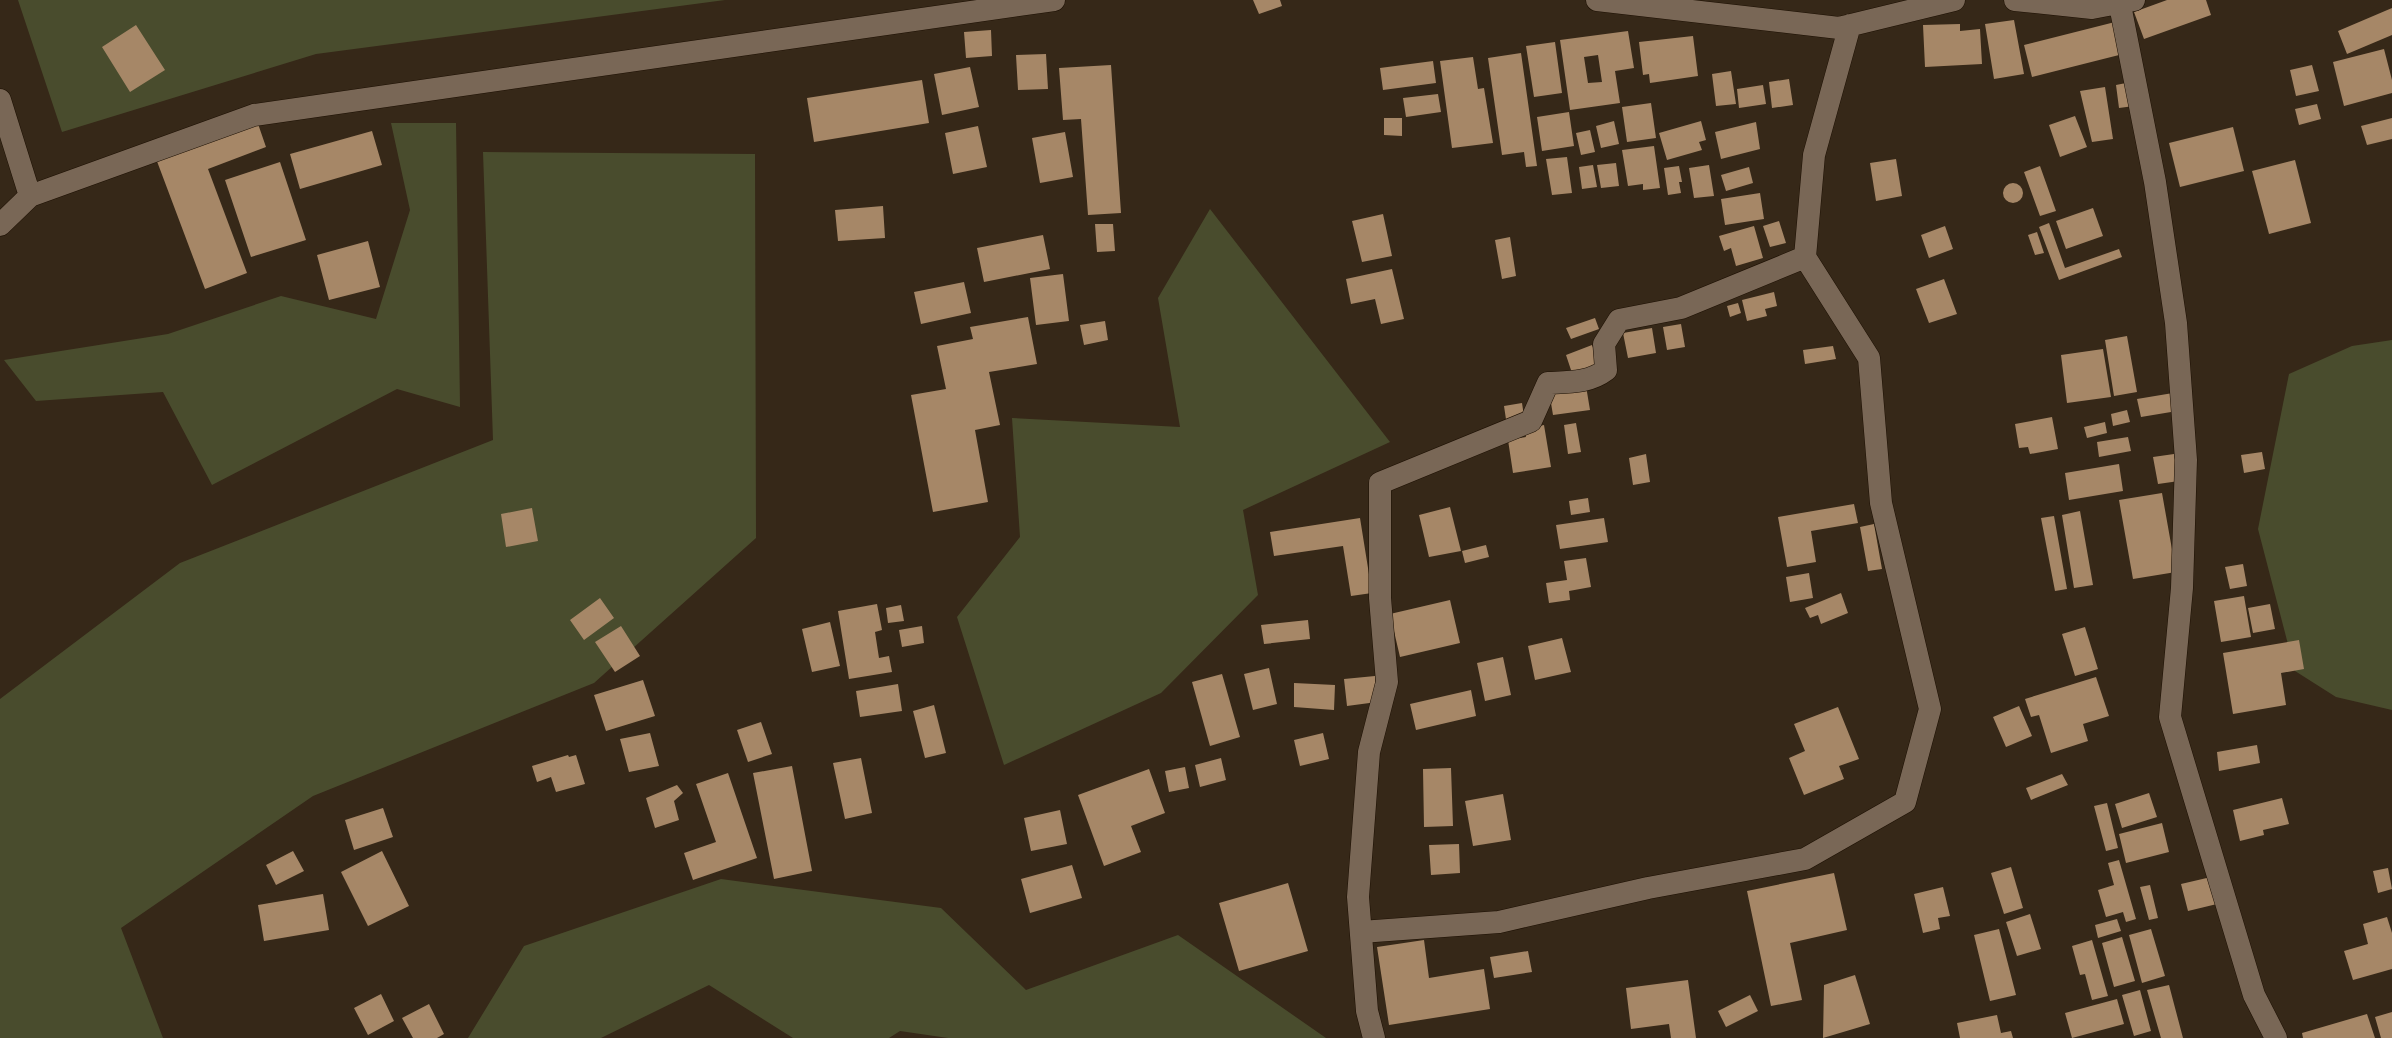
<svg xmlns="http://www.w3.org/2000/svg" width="2392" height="1038" font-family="'Titillium Web',sans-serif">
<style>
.green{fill:#494c2d}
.building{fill:#a68767;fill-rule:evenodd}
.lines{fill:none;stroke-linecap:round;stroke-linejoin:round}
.minor-casing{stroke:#1d1003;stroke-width:23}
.minor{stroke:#796756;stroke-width:22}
</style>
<rect width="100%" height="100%" fill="#362818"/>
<path class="green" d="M18,0h707l-409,54 -254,78z
M391,123h65l4,284 -63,-18 -185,96 -49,-93 -127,9 -32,-41 164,-26 113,-38 95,23 34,-109z
M483,152l272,2 1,384 -162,145 -281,113 -192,132 42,110h-163v-339l180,-136 313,-123z
M1210,209l180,233 -147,68 15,85 -97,98 -157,72 -47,-148 63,-80 -8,-119 168,9 -22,-129z
M2392,340v370l-56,-13 -41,-26 -37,-142 31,-155 63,-28z
M721,879l220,29 85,82 152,-55 148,103h-378l-48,-7 -11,7h-96l-84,-53 -108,53h-133l56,-92z"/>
<path class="building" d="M1253,0h27l2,6 -23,8z
M2167,0h39l5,15 -67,24 -10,-27z
M2392,8v27l-45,19 -9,-23z
M2014,20l10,54 -30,5 -9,-55z
M2115,22l8,32 -91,23 -8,-32z
M1960,24v7l20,-2 2,35 -57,3 -2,-42z
M136,25l29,45 -35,22 -28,-45z
M991,30l1,26 -26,2 -2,-26z
M1628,31l6,37 -19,3 5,32 -50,7 -10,-70zM1598,55l4,27 -14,1 -4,-26z
M1693,36l5,40 -48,7 -1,-9 -6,1 -4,-33z
M1555,42l7,51 -28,4 -8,-51z
M2384,49l8,31v13l-48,13 -11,-44z
M1521,53l16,113 -11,1 -2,-15 -22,3 -14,-97z
M1046,54l2,35 -30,1 -2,-35z
M1473,57l5,32 6,-1 9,55 -41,5 -12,-87z
M1433,61l3,22 -53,7 -3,-22z
M1111,65l10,148 -33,2 -7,-96 -18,1 -4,-52z
M2312,65l7,26 -23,5 -6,-26z
M970,67l9,40 -37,8 -8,-41z
M1731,71l5,33 -20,2 -4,-32z
M1789,79l4,26 -21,3 -3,-26z
M922,80l7,43 -115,19 -7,-44z
M2131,82l3,24 -15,2 -3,-23z
M1763,85l3,19 -27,4 -2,-19z
M2105,87l8,52 -21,3 -12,-51z
M1438,94l3,18 -35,5 -3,-19z
M1651,103l5,35 -29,4 -5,-35z
M2317,104l4,15 -22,6 -4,-16z
M1569,112l5,34 -32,5 -5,-34z
M2075,116l12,31 -27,10 -11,-32z
M256,118l10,29 -58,22 39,104 -42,16 -50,-133z
M1384,118h18v18l-18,-1z
M2392,118v21l-25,6 -6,-19z
M1614,121l5,23 -18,4 -5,-22z
M1701,121l5,19 -7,2 3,8 -35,10 -8,-27z
M1756,122l4,27 -39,10 -6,-27z
M978,126l9,41 -34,7 -8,-41z
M2233,127l11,44 -64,16 -11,-44z
M1590,130l5,22 -14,3 -5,-22z
M372,131l10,34 -82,24 -10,-35z
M1065,132l8,45 -33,6 -8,-45z
M1654,146l6,42 -17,2v-6l-15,2 -6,-36z
M1567,157l5,36 -20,2 -6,-36z
M1896,159l6,37 -26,5 -6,-38z
M2295,160l16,63 -42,11 -17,-63z
M280,162l26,78 -55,17 -26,-77z
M1616,163l3,23 -18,2 -4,-23z
M1593,165l4,22 -15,2 -3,-22z
M1709,165l5,31 -20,2 -5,-30z
M1679,166l3,16h-3l2,11 -13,2 -4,-27z
M2040,166l16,45 -16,5 -16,-44z
M1749,167l4,16 -27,8 -5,-16z
M2003 193a10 10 0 1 1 20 0a10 10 0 1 1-20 0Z
M1760,193l4,26 -39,6 -4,-26z
M883,206l2,32 -47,3 -3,-31z
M2093,208l10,28 -37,13 -10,-28z
M1383,214l9,42 -30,6 -10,-41z
M1779,221l7,22 -16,4 -7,-21z
M2049,223l16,45 54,-19 3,8 -63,23 -20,-53z
M1095,224h18l2,27 -18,1z
M1754,226l9,32 -27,8 -5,-18 -7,3 -5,-15z
M1945,226l8,23 -24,9 -8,-23z
M2037,232l7,21 -9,2 -7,-20z
M1043,235l7,34 -66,13 -7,-34z
M1510,237l6,39 -14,3 -7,-39z
M368,241l12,46 -51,13 -12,-45z
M1392,269l12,50 -23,5 -6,-25 -24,5 -5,-25z
M1063,274l6,47 -33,4 -6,-47z
M1944,279l13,35 -28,9 -13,-34z
M964,282l7,31 -50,11 -7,-32z
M1774,292l3,14 -12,3 2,7 -20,5 -5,-21z
M1738,303l3,10 -11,4 -3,-11z
M1028,317l9,47 -48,8 11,53 -25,5 13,72 -55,10 -22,-117 35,-6 -9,-43 36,-7 -3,-12z
M1595,318l4,11 -28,10 -5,-11z
M1105,321l3,19 -24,5 -4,-20z
M1681,324l4,23 -18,3 -4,-23z
M1652,328l4,25 -28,5 -5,-25z
M2127,336l10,56 -23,4 -9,-56z
M1592,345l9,24 -27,10 -8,-24z
M1833,346l3,13 -31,5 -2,-14z
M2103,349l8,48 -44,6 -6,-48z
M1586,386l4,24 -37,5 -4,-24z
M2173,393l4,18 -36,6 -4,-18z
M1522,403l3,20 -18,3 -3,-20z
M2127,410l3,12 -17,4 -2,-12z
M2052,417l6,32 -28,5 -2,-7 -9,1 -4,-24z
M2105,422l2,11 -20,5 -3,-11z
M1576,423l5,29 -13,2 -4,-29z
M1544,425l7,42 -38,6 -5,-33 18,-3 -2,-8z
M2128,437l3,14 -32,6 -2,-15z
M2262,452l3,17 -21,4 -3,-18z
M1646,454l4,28 -17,3 -4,-27z
M2174,454l5,27 -21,3 -5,-27z
M2119,464l4,27 -54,9 -4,-27z
M2162,493l14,79 -43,7 -14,-79z
M1588,498l2,14 -19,3 -2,-14z
M1854,504l4,19 -47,8 5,31 -29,5 -9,-50z
M1450,507l11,44 -32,6 -10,-42z
M532,508l6,33 -32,6 -5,-33z
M2080,511l13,74 -19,3 -12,-73z
M2054,516l13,73 -12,2 -14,-73z
M1360,518l12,75 -21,3 -8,-50 -69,10 -4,-24z
M1604,518l4,24 -48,7 -4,-24z
M1874,524l8,45 -14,2 -8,-44z
M1486,545l3,12 -24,6 -3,-12z
M1586,558l5,29 -22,4 1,9 -21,3 -3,-20 21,-3 -3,-19z
M2243,564l4,22 -17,3 -5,-22z
M1809,573l4,25 -23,4 -4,-25z
M1841,593l7,20 -27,11 -3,-9 -8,3 -5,-10z
M2244,596l7,41 -30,5 -7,-41z
M600,598l14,20 -30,22 -14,-20z
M1450,600l10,43 -60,14 -10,-43z
M877,604l5,26 -7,2 4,26 10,-2 3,16 -43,7 -11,-68z
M2270,604l5,25 -22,4 -5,-25z
M901,605l3,16 -16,2 -2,-15z
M1308,620l2,19 -46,5 -3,-19z
M830,622l10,44 -28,6 -10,-43z
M621,626l19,30 -25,16 -20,-30z
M922,626l2,17 -22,4 -3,-17z
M2085,627l13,42 -23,7 -13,-42z
M1562,638l9,34 -36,8 -7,-34z
M2299,640l5,29 -23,4 5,32 -53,9 -10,-61z
M1503,657l8,38 -26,6 -8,-38z
M1269,668l8,36 -24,6 -9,-36z
M1222,674l18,63 -30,9 -18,-64z
M1375,676l2,26 -30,4 -3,-27z
M2096,677l13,39 -26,8 5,17 -37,12 -12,-38 -8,2 -6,-18z
M643,680l12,36 -49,15 -12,-36z
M1294,683l41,2 -1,25 -40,-3z
M898,684l4,27 -42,6 -4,-26z
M1471,690l5,26 -60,14 -6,-26z
M934,705l12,48 -21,5 -12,-47z
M2019,706l13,30 -26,11 -13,-30z
M1838,707l21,52 -20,7 5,13 -40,16 -15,-37 16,-7 -11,-27z
M761,722l11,32 -24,8 -11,-32z
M650,733l9,33 -30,6 -9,-33z
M1323,733l6,26 -29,7 -6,-26z
M2257,745l3,18 -41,8 -2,-19z
M568,755l1,2 7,-2 9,29 -29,8 -5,-15 -14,5 -5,-16z
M861,758l11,55 -27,6 -12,-56z
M1221,758l5,22 -26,7 -5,-22z
M792,766l20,105 -38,8 -21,-106z
M1185,767l4,21 -20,4 -4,-21z
M1451,768l2,58 -29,1 -1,-58z
M1149,769l16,44 -34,13 10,26 -37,14 -26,-71z
M728,773l29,85 -64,22 -9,-27 32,-11 -20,-58z
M2062,774l6,11 -37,15 -5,-12z
M677,785l6,8 -9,8 5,19 -24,8 -9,-30z
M2149,793l8,24 -35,11 -7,-24z
M1503,794l8,46 -38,6 -8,-45z
M2282,798l7,26 -26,6 1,5 -24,6 -7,-31z
M2107,803l11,45 -12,3 -12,-45z
M383,808l10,29 -39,13 -9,-30z
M1060,810l7,34 -36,7 -7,-33z
M2162,823l7,29 -43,11 -7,-29z
M1459,844l1,29 -29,2 -2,-30z
M293,851l11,20 -28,14 -10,-20z
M382,851l27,55 -41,20 -27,-54z
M2119,860l17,59 -10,3 -3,-10 -17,5 -8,-27 16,-5 -6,-22z
M1072,865l10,33 -52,15 -9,-34z
M2011,867l12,41 -19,6 -13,-41z
M2388,868l4,21 -14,4 -5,-22z
M1834,873l13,57 -57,13 12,57 -31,6 -24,-115z
M2211,877l6,27 -29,7 -7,-27z
M1288,883l20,68 -69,20 -20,-68z
M2150,885l8,33 -9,2 -9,-33z
M1943,887l7,29 -12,2 2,11 -17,4 -9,-39z
M323,894l6,36 -65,11 -6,-36z
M2030,914l11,35 -24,7 -11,-34z
M2387,917l5,16v36l-39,11 -9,-29 24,-7 -5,-20z
M2117,919l4,12 -23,7 -3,-13z
M1999,929l17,66 -26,6 -16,-66z
M2151,929l14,47 -23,7 -13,-48z
M2122,937l13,44 -21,6 -12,-44z
M1424,940l5,38 55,-9 6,40 -101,16 -12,-78z
M2092,940l16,56 -16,4 -7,-26 -5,1 -8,-29z
M1528,951l4,21 -38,6 -4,-21z
M1855,975l15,49 -47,14 1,-53z
M1688,980l8,58h-25l-2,-14 -38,5 -5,-41z
M2169,985l14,53h-22l-14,-48z
M2140,990l11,41 -17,5 -12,-41z
M381,994l13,27 -26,14 -14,-27z
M1750,995l8,16 -32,16 -8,-16z
M2117,999l7,25 -52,14 -7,-25z
M429,1004l15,30 -7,4h-24l-11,-20z
M2392,1012v26h-11l-6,-21z
M2367,1014l8,24h-72l-1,-5z
M1997,1015l4,18 10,-2 2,7h-53l-3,-15z"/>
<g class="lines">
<defs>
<path id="minor" d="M1597,0l242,28 115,-28
M2015,0l77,8 42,-8
M2119,0l36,182 21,141 10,137 -4,128 -12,129 84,278 22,43
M0,100l30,96
M0,225l30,-29 224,-81 800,-115
M1361,932l138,-10 149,-34 157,-29 100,-57 25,-93 -49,-206 -12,-145 -64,-101
M1374,1038l-7,-27 -9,-114 11,-145 18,-70 -7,-84v-115l151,-62 17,-38c21,-1 41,0 58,-13l-2,-26 15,-24 62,-12 124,-51 9,-102 36,-130"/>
</defs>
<use href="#minor" class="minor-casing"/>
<use href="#minor" class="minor"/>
</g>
</svg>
